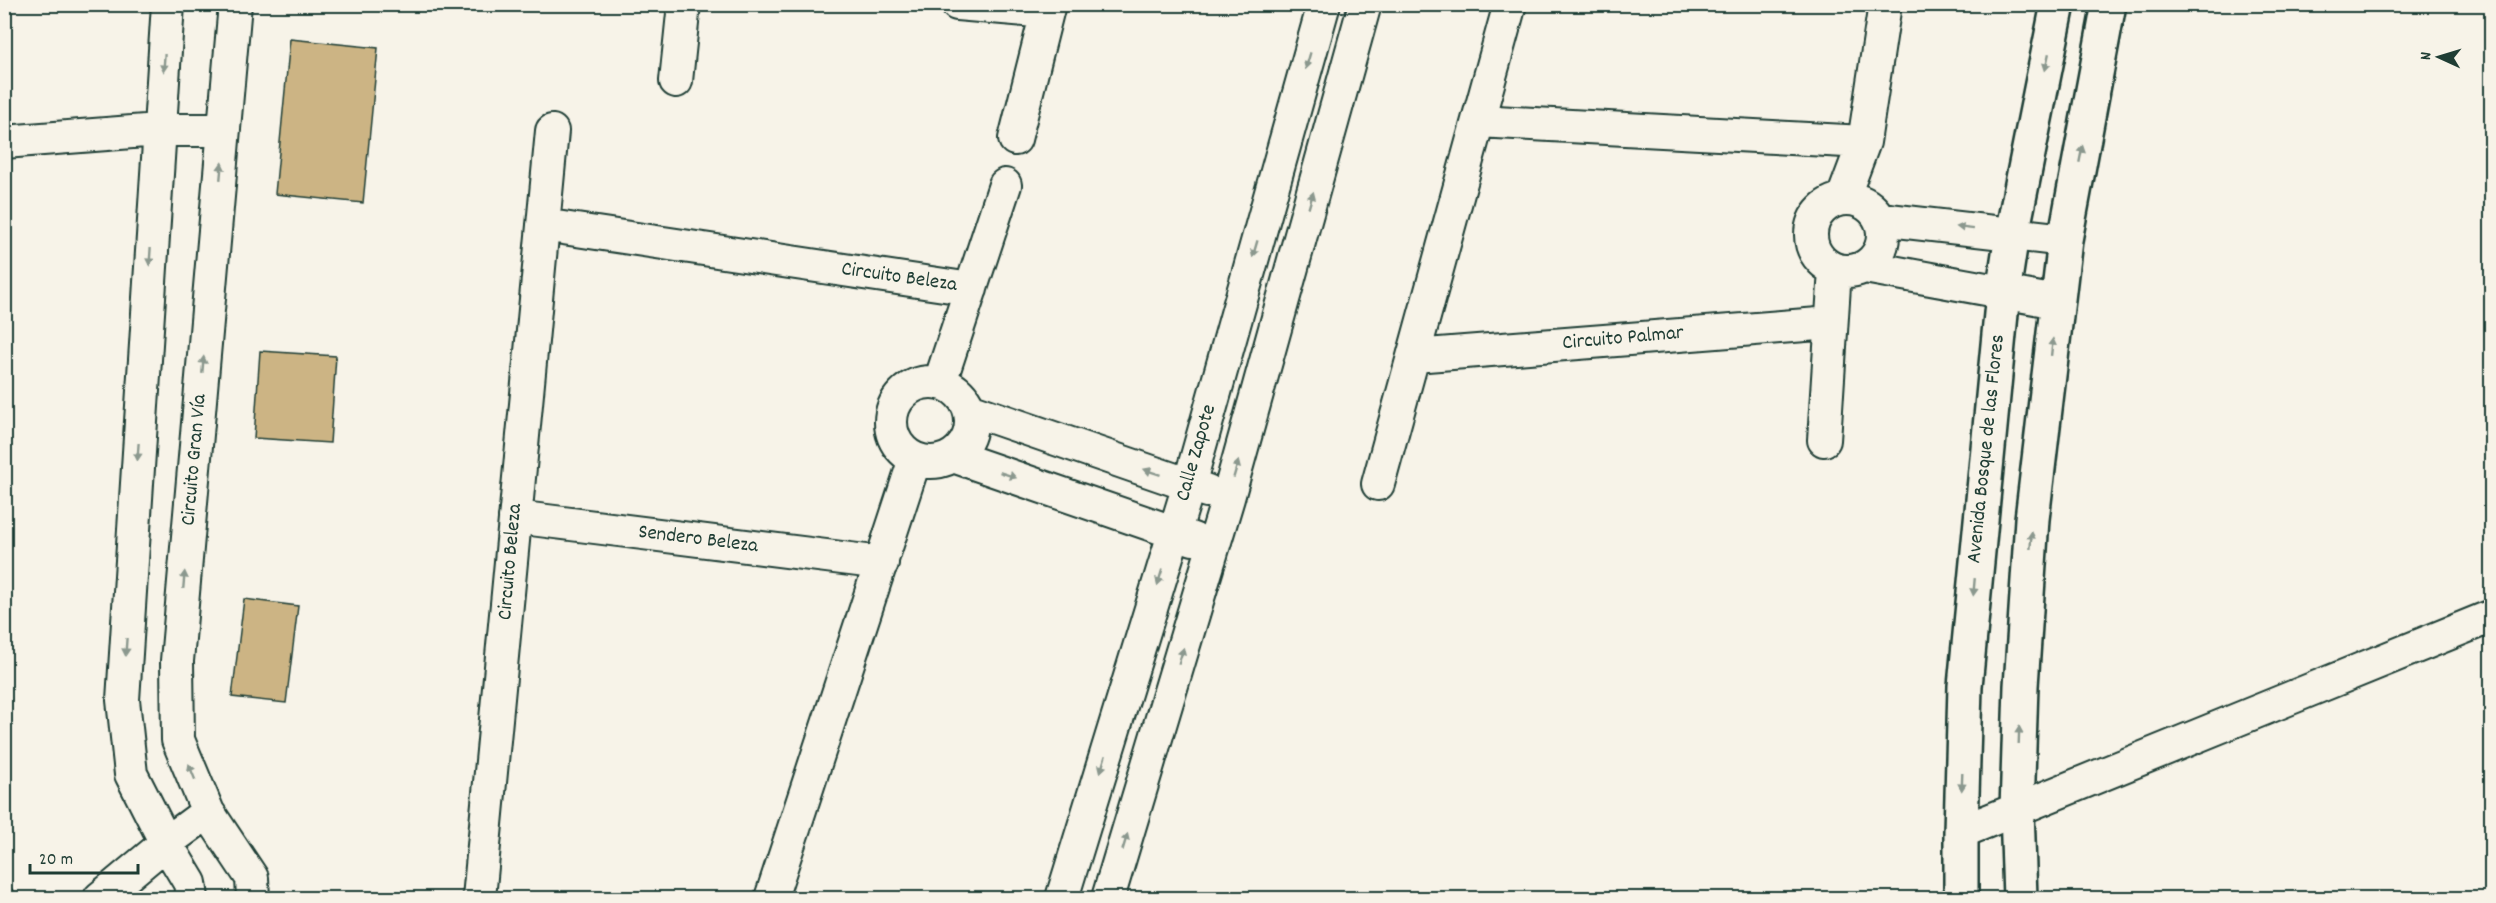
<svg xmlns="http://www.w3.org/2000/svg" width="2496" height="903" font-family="Dekko,sans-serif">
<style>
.building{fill:#ccb484;stroke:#1f3d34;stroke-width:1.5}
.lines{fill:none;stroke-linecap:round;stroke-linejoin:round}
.street-casing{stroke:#1f3d34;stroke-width:36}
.secondary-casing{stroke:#1f3d34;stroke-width:38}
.street{stroke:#f7f3e8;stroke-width:32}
.secondary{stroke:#f7f3e8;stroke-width:33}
.oneway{fill:#8b988e}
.labels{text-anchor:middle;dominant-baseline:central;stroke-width:6;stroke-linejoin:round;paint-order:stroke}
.street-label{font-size:21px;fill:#1f3d34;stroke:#f7f3e8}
</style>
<rect width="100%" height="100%" fill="#f7f3e8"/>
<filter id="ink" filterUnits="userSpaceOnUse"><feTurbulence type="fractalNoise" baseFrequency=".0167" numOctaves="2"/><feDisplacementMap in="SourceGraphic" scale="12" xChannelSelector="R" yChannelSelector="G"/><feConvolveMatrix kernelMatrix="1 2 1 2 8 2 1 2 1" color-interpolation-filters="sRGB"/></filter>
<g filter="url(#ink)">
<path class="building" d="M290,39l88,9 -15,155 -88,-9z
M260,351l76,5 -6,87 -76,-5z
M244,599l54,7 -12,97 -54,-6z
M4,882l17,16h-17z"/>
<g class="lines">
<defs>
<path id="street" d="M168,4l-45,696 8,74 35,69 24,40 2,15
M235,4l-58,657 1,79 30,72 44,66 1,20
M957,4l90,8
M676,81l8,-77
M1478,121l386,21
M1015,139l34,-135
M4,142l154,-12h66
M1843,198l21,-56 21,-138
M1811 235a36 36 0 1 1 72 0a36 36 0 1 1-72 0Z
M1880,219l185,21
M543,225l428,64
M1865,267l192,35
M1414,356l417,-33
M940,382l65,-197
M891 422a40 40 0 1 1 80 0a40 40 0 1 1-80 0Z
M969,409l238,82
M1824,440l11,-170
M953,456l240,83
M1378,484l132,-480
M515,517l367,46
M1961,832l531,-216
M100,898l66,-55 42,-31
M479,898l73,-767
M771,898l144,-439
M1062,898l127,-413 135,-481
M1108,898l120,-400 137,-494"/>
<path id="secondary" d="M1961,898v-66l4,-146 38,-393 9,-59 46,-230
M2020,898l-3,-88 4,-124 11,-167 33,-279 44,-236"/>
</defs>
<use href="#street" class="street-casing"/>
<use href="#secondary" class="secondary-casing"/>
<use href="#street" class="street"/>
<use href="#secondary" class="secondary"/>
</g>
<defs><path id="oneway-solid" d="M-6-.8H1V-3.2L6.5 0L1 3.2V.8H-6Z" transform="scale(1.5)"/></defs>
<g class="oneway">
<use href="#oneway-solid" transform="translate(1308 61) rotate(106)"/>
<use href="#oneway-solid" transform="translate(2047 62) rotate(102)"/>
<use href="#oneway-solid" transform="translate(164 63) rotate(94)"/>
<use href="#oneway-solid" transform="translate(2081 154) rotate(-79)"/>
<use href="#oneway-solid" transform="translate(221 171) rotate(-85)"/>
<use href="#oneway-solid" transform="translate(1311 200) rotate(-74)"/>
<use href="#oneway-solid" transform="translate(1965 228) rotate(-173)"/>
<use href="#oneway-solid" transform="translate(1255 249) rotate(106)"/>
<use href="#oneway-solid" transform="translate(150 257) rotate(94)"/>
<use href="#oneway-solid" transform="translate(2052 347) rotate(-84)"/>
<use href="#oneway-solid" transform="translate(203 365) rotate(-85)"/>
<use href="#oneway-solid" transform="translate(138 452) rotate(94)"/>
<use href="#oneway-solid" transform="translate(1236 469) rotate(-74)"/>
<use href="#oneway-solid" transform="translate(1152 472) rotate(-161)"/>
<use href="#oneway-solid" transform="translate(1008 475) rotate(19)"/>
<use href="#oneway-solid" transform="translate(2031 540) rotate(-86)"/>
<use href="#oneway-solid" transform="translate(1160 577) rotate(107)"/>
<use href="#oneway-solid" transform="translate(184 580) rotate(-85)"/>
<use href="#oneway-solid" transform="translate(1974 587) rotate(95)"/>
<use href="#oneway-solid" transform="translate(126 647) rotate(94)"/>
<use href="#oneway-solid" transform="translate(1181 656) rotate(-73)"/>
<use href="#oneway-solid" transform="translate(2019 735) rotate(-88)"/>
<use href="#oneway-solid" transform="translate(1103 764) rotate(107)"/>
<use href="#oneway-solid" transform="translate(192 772) rotate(-112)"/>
<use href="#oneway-solid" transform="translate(1962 782) rotate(92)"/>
<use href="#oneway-solid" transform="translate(1125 842) rotate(-73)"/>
</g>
</g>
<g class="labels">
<g class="street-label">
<text transform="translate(899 278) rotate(8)">Circuito Beleza</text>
<text transform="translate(1623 339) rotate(-5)">Circuito Palmar</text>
<text transform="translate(1987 449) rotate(-84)">Avenida Bosque de las Flores</text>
<text transform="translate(1197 453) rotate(-74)">Calle Zapote</text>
<text transform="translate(195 460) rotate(-85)">Circuito Gran Vía</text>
<text transform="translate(698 540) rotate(7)">Sendero Beleza</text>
<text transform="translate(511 562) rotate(-85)">Circuito Beleza</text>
</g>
</g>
<rect width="2496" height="903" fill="none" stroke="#f7f3e8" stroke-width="24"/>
<rect x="12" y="12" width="2472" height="879" fill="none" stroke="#1f3d34" stroke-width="2" filter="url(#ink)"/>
<g transform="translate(2439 57) rotate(274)" stroke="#f7f3e8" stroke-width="4.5" paint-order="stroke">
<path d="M0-4.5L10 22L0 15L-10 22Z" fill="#1f3d34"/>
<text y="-9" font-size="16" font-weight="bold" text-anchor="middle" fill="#1f3d34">N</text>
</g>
<path d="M30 864v9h108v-9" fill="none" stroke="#1f3d34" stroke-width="3"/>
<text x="39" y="864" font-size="18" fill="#1f3d34" stroke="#f7f3e8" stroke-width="4.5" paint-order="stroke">20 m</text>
</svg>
